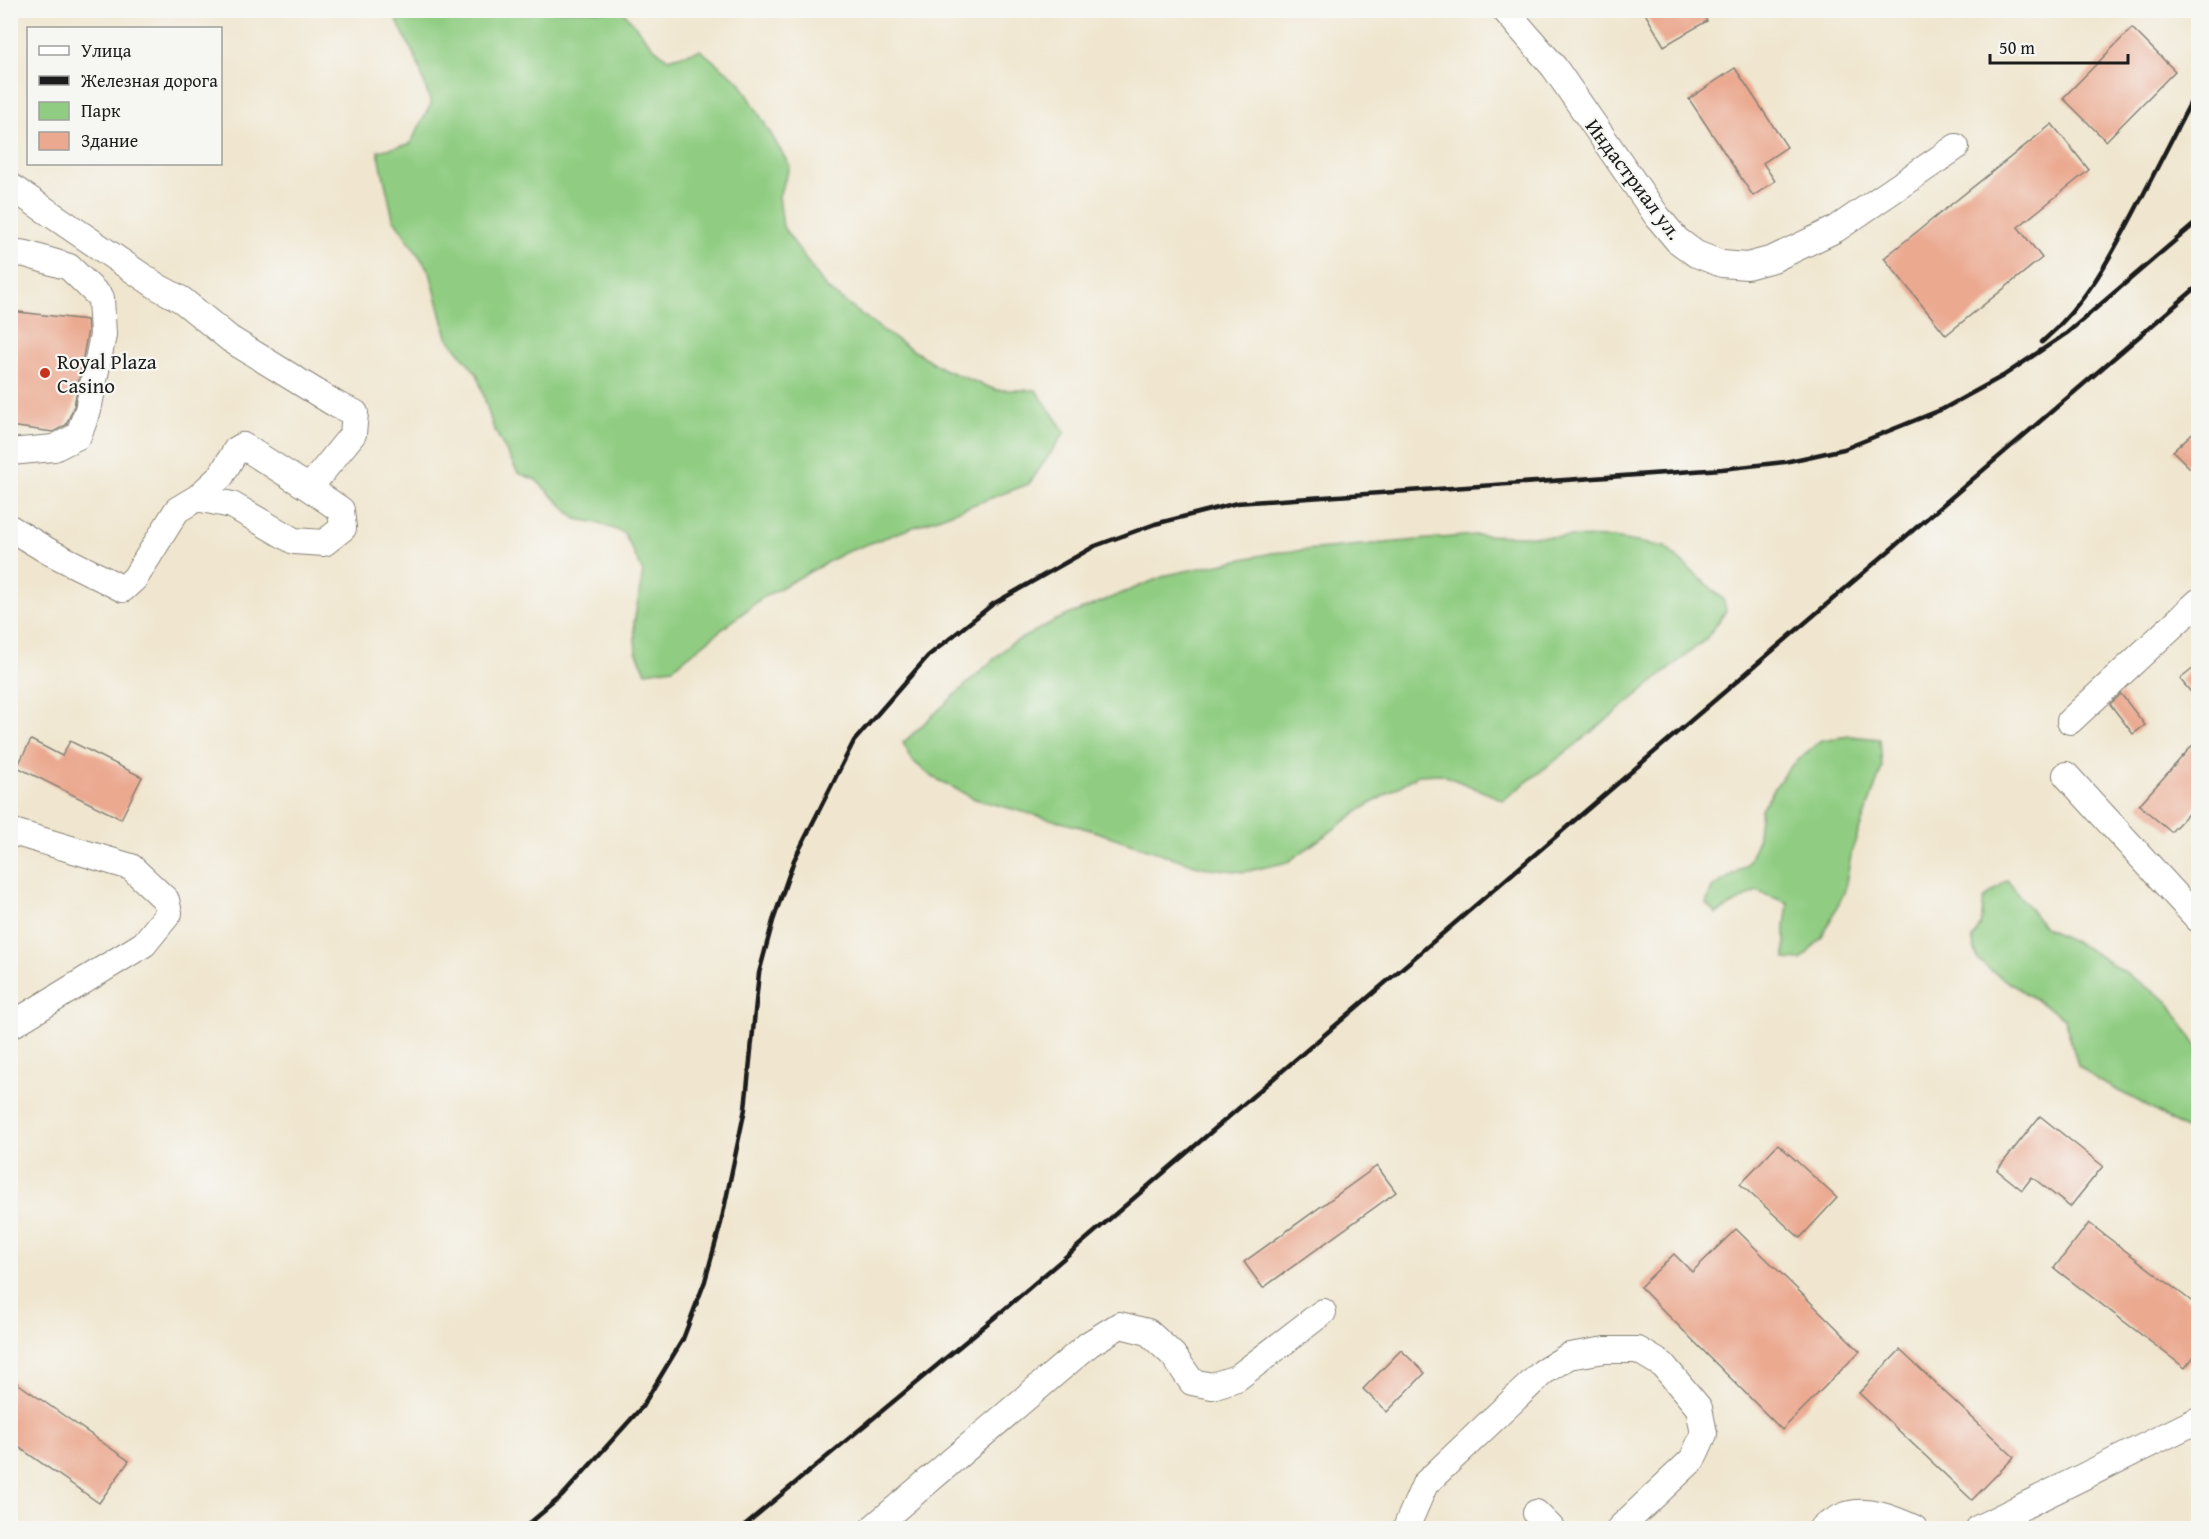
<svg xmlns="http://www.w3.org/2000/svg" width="2209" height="1539" font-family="'Gentium Book Plus',serif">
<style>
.green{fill:#90cd82;stroke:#56744f;stroke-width:1.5}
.building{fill:#eba990}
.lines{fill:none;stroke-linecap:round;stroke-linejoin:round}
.minor-casing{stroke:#868176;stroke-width:28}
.minor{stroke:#fff;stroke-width:26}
.rail{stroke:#1c1c1c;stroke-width:4.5}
.poi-dot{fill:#c8321e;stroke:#f6f6f2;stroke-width:2}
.labels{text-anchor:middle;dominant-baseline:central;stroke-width:4.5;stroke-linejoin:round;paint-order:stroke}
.street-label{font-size:21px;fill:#1c1c1c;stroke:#f6f6f2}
.poi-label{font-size:21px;fill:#1c1c1c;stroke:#f6f6f2;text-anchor:start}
</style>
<rect width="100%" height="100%" fill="#f6f6f2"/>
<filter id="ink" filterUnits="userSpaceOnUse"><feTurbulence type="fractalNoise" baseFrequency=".0167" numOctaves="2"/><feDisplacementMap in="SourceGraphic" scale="12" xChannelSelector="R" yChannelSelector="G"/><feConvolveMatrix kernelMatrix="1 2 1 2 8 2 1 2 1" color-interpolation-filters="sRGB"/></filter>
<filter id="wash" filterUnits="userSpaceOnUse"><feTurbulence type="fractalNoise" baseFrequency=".008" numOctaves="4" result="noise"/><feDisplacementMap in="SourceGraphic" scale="24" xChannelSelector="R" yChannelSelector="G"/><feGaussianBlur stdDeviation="1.35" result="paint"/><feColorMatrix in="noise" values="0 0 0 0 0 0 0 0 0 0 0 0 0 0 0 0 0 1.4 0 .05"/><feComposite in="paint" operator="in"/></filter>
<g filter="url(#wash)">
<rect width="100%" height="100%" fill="#f0e6cf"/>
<path class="green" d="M392,11h231l29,35 16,13 32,-9 40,32 50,84 -11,30 4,31 43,61 66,49 51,32 53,21h40l29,42 -36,52 -185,69 -82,45 -89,70 -27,4 -10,-21 -2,-28 9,-51 -19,-39 -26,-10 -22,-4 -40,-39 -18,-7 -25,-46 -16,-53 -30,-37 -17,-65 -37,-54 -15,-67 32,-7 21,-40 -14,-43z
M1475,535l138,3 52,9 58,52 3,12 -20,28 -133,108 -70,53 -62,-26 -23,1 -56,34 -74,53 -44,10 -43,-5 -110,-37 -116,-31 -44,-23 -18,-15 -10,-18 106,-98 47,-25 111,-45 105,-22z
M1850,736l30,3 2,29 -30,82 -8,43 -22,44 -21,23 -16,-1v-33l3,-23 -32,-12 -40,23 -10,-10 6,-16 35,-23 10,-23 4,-33 25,-38 35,-31z
M2007,880l38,48 42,20 81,53 30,48v88l-58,-35 -41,-21 -21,-16 -14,-47 -70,-45 -16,-13 -6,-21 9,-15 3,-25z"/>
<g id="blocks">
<path class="building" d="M1643,10h58l6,11 -43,25z
M2132,28l43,43 -69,70 -43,-43z
M1735,68l52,79 -24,16 12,18 -22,15 -64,-97z
M2052,124l37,46 -71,57 24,31 -96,77 -62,-77z
M10,311l77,9 1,10 -14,76 -8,19 -13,7 -43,-6z
M2199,427v50l-26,-26z
M2199,664v38l-19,-23z
M2121,694l24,31 -12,9 -23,-30z
M2199,738v64l-28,30 -32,-27z
M31,740l31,16 8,-15 72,36 -21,42 -104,-52z
M2040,1116l63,50 -33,41 -38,-30 -10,13 -25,-20z
M1778,1144l59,54 -37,40 -60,-54z
M1377,1166l19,26 -133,96 -19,-26z
M2089,1223l110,84v43l-14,18 -131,-100z
M1736,1229l124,122 -78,79 -142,-143 34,-33 18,18z
M1401,1350l24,23 -38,39 -24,-23z
M1900,1350l114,107 -42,43 -113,-107z
M10,1378l119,83 -30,42 -89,-62z"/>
</g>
</g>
<g filter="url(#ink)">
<use href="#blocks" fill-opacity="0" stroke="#868176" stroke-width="1.5"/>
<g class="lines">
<defs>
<path id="minor" d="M1505,10l49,57 103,149 20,24 19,14 26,10 25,2 26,-7 63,-30 120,-82
M10,186l148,101 24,13 48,39 107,66 18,8 -2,21 -44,54 32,22 2,18 -19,15 -30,-2 -62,-36 -35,-7 -20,12 -42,68 -12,11 -75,-38 -38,-23
M10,252l16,2 43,13 32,31 2,37 -15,75 -10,26 -24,12 -44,4
M197,498l24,-22 15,-26 7,-4 66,42
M2070,721l128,-119
M2066,775l132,144
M10,831l121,36 35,33 3,13 -25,31 -134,82
M1536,1513l15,15
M873,1528l216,-184 31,-19 28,7 25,23 19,27 20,4 25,-8 86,-66
M1406,1528l19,-44 118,-112 26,-16 36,-6h33l25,15 36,43 5,26 -12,26 -72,68
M1822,1528c7,-3 14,-9 22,-12 23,-9 50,3 70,12
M1979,1528l219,-108"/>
</defs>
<use href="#minor" class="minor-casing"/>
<use href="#minor" class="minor"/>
<path class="rail" d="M2042,342c47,-41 70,-88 99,-143 19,-37 38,-74 57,-111
M524,1528l38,-32 80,-89 41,-68 22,-58 16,-58 24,-114 14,-136 14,-52 21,-61 60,-119 74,-85 65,-52 102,-58 60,-22 82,-21 485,-34 63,-7 59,-13 99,-40 60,-33 64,-43 131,-112
M741,1528l259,-215 1198,-1027"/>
</g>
</g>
<circle class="poi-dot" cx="45" cy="373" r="6"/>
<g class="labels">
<g class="street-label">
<text transform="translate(1634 179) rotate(53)">Индастриал ул.</text>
</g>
<g class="poi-label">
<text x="57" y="361">Royal Plaza<tspan x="57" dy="24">Casino</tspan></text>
</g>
</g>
<rect width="2209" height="1539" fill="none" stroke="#f6f6f2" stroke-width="36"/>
<rect x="27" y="27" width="195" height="138" fill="#f6f6f2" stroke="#9f9f9c" stroke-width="1.5"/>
<rect x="39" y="46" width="30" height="9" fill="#ffffff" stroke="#9f9f9c" stroke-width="1.5"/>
<text x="81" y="57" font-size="18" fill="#1c1c1c">Улица</text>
<rect x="39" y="76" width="30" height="9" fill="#1c1c1c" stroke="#9f9f9c" stroke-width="1.5"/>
<text x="81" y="87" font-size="18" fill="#1c1c1c">Железная дорога</text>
<rect x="39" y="102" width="30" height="18" fill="#90cd82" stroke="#9f9f9c" stroke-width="1.5"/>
<text x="81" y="117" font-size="18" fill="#1c1c1c">Парк</text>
<rect x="39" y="132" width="30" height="18" fill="#eba990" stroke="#9f9f9c" stroke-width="1.5"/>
<text x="81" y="147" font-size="18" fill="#1c1c1c">Здание</text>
<path d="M1990 54v9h138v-9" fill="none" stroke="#1c1c1c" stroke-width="3"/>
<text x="1999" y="54" font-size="18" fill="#1c1c1c" stroke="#f6f6f2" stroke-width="4.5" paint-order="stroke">50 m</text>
</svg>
